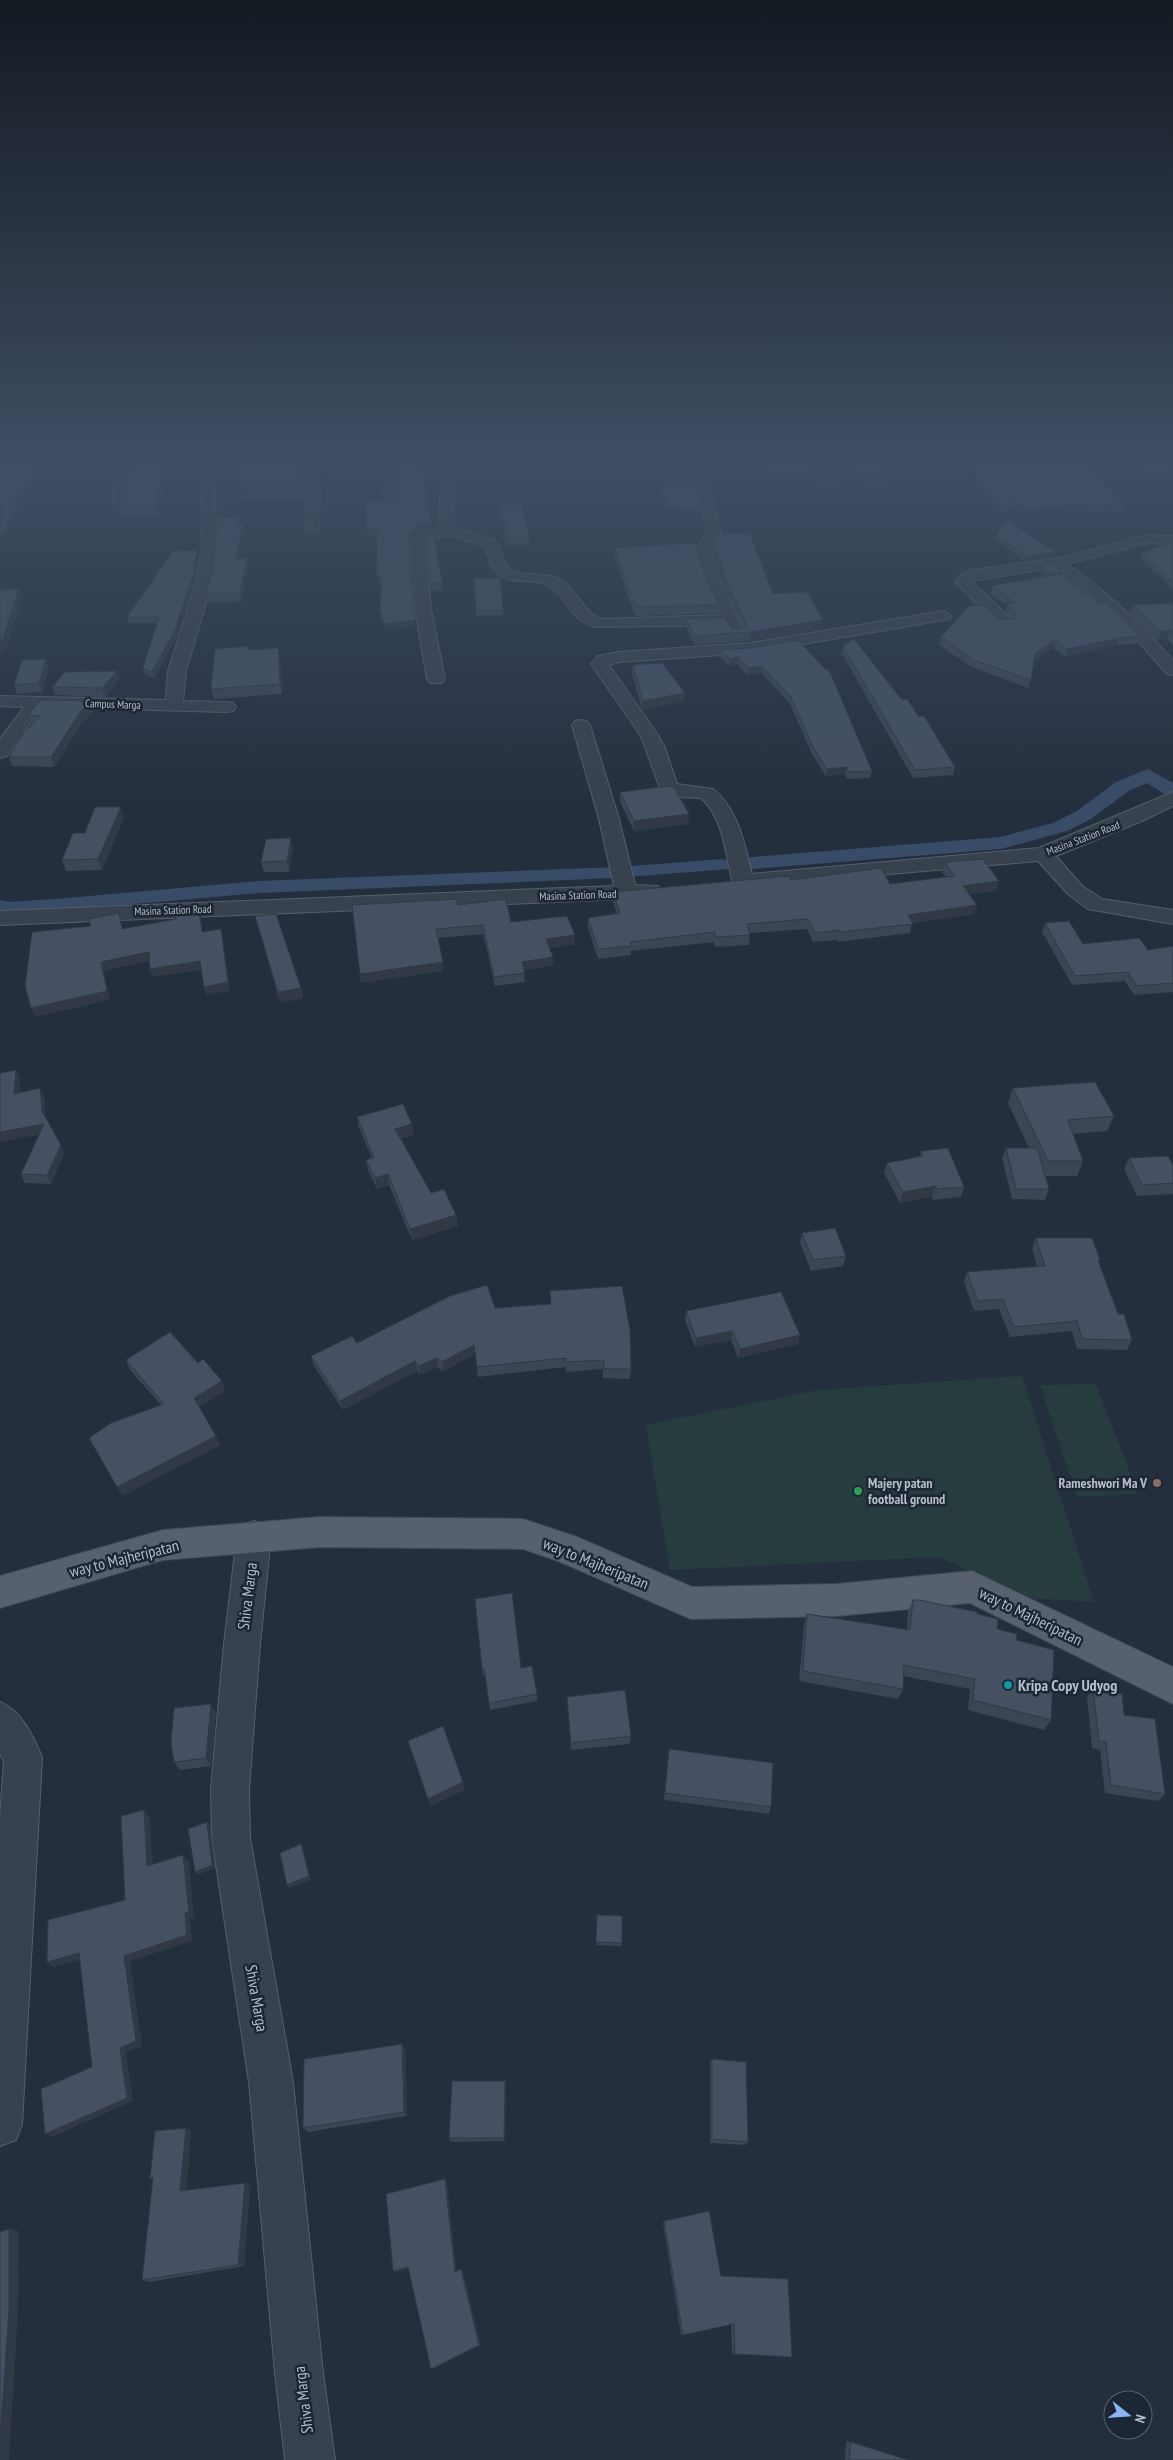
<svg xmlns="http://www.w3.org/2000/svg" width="1173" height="2460" font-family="'PT Sans Narrow',sans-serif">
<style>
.green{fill:#263c3f}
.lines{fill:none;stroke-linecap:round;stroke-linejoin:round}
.canal{fill:#394c67;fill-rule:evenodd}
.minor-casing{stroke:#565f6c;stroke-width:2}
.major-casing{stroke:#414a57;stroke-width:2}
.path{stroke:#44595c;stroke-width:2;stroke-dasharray:2 2;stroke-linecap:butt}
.minor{fill:#38414e;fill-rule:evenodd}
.major{fill:#56606e;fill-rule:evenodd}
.wall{fill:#3b4654}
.shaded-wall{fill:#303945}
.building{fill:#455162;stroke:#303945}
.education-dot{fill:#8d6e63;stroke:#1d2633;stroke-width:2}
.leisure-dot{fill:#2e9e5b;stroke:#1d2633;stroke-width:2}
.culture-dot{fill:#0f9aa8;stroke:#1d2633;stroke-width:2}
.labels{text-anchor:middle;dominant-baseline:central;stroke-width:5;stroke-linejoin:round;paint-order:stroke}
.far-street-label{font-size:11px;fill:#b4bcc9;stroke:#1d2633}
.poi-label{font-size:14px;font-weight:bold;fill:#b4bcc9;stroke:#1d2633;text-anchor:start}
.near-street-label{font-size:16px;fill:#b4bcc9;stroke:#1d2633}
.near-poi-label{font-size:16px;font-weight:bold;fill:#b4bcc9;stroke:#1d2633;text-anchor:start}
</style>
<rect width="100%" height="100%" fill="#242f3e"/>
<path class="green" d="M1022,1376l72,226 -63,-4 -93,-41 -268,13 -24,-145 172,-35z
M1096,1384l42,110 -61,3 -37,-112z"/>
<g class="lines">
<path class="canal" d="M1148,769l25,14v14l-7,-2 -19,-12 -17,7 -39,29 -24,12 -66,18 -248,20 -7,-2 -3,-4 3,-4 7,-2 247,-20 53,-14 24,-12 39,-29z
M722,859l7,2 3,4 -3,4 -115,9 -355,15 -192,17 -56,4 -11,-2v-12l11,2 56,-4 192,-17 360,-14z"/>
<defs>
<path id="minor" d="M116,462h14l-4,44 -7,4 -7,-4z
M201,462h14l1,84 -3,33 -27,92 -3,30 44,1 6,1 3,4 -3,4 -6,1 -186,-5 -34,49 -7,2v-19l24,-32 -24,-1v-10l166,4 2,-29 29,-92 5,-33z
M287,462c-6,6 -25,8 -32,1z
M307,462h14l-2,68 -2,3h-10l-2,-3 1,-33 -59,3 -7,-4 7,-4 59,-3z
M382,462h14l-1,32 -7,4 -7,-4z
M442,462h14l-3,50 3,16 39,12c6,8 7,21 14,28 11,10 34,3 48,10 20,9 24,34 45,41l119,-4 -14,-28 -11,-38 11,-17 -17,-70h14l17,70 -11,17 13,38 22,46 -2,3h-12l-6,-11 -130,2c-29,-9 -26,-31 -48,-42 -15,-8 -35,1 -49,-11 -9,-7 -9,-19 -13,-28l-37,-11 -19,4 -4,5 6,65 14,70 -3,4h-12l-3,-4 -12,-70 -4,-65c3,-14 18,-14 30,-16l-2,-16z
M1147,535l26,1v8l-26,-1 -80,21c43,30 71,57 106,96v15l-6,-1 -47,-53 -35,-30 -33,-23 -81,13 40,38 2,3 -2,3h-12l-44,-43 5,-7 11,-5 84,-11z
M944,611l8,5 -2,3 -200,34 -131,9 -10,3 49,70 7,13 12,36 36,5c26,21 31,54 39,85l287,-26 134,-56v14l-31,15 -86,35 26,30 20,13 71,11v14l-85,-15 -20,-15 -30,-33 -295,26 -7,-2 -4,-4c-6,-27 -9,-64 -31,-83l-24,-1 -16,-6 -20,-55 -50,-72 7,-8 21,-4 131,-9z
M581,720l6,1 3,4 29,94 16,66 23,1 3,5 -3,5 -32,3 -626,26v-14l614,-25 -15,-67 -27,-94 3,-4z
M254,1521l12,4 5,11 -11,108 -11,145 1,49 43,244 30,291 12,87h-50l-10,-87 -26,-291 -37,-244 -1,-49 13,-145 13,-108 5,-11z
M0,1702c21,8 33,34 42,55l-20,367 -6,16 -16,6v-328l4,-57 -4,-7z"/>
<path id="major" d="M320,1517l203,2 54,18 115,50 145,-3 135,-13 201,96v37l-203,-101 -133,13 -146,3 -133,-58 -35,-12 -203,-2 -157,13 -163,48v-32l163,-46z"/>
</defs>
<use href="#minor" class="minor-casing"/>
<use href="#major" class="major-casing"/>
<path class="path" d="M882,469l49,2 23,-3 -2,-6
M798,480l43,1 8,-6"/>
<use href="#minor" class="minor"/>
<use href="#major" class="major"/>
</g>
<path class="wall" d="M0,462h110l-1,3 -65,2 -27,40 2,5 -17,30h-2z
M172,462l-16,54 -35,2 -2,-8 7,-11z
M274,462h31l-2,24 -62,1 -1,-6 1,-4 -24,1 -1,-6z
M767,462h129l-1,5h-12l3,10v5l-28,-1 -1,-5 -47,-1v3h-42z
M963,462h124l37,43 -2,6 -33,1 -1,-2 -64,5 -6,-6 -21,2z
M1130,462h42l1,1v13l-28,1z
M659,486l41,21v4l-34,-1 -8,-20z
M500,505l30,32v8l-22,1 -8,-34z
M242,524h2l1,9 -6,25h8l2,8 -8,36 -33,1 -2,-9z
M432,527l-14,5 -9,11 6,84 -30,3 -4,-15 -1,-6 1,-26h-3l-1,-6v-41l-10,1v-6z
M996,535l60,17 -1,5 -31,4 -29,-22z
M426,537l16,45v8l-11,1z
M713,541l60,53 50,26 -1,9 -72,12 -56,4 -8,-18v-8l46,10h12l-19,-43 -13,-37z
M1173,546v44l-33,-33 2,-4z
M614,548l105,57 -1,8 -83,3 -21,-60z
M197,550l2,6 -4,23 -18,57 -23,42 -9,-4 -2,-6 14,-45h-28l-2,-6z
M1041,567l21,5 -1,4 79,60 -2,8 -21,1 -52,12 -12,-9 -19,13 -6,27 -56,-21 -33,-22 2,-8 58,-18h13l-6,-8 1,-6 -17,-11 2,-8 54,-10 -6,-4z
M500,578l3,37 -27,1 -2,-37z
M1173,603v43l-6,-7 -10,1 -27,-27 3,-8z
M249,646l1,4 28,-2 2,10 2,36 -68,5 -3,-10z
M843,646l59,54 53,67 -2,8 -40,3 -71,-124z
M751,648l121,123 -2,7 -23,1 -2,-5 -19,2 -14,-22 -22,-50 -28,-31 -14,2 -11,-11 -7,2 -11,-9v-7z
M46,659l3,8 -7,25 -25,2 -3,-9z
M633,665l52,28 -1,8 -42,9 -10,-37z
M119,679l-14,18 -50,-2 -3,-8z
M90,701l3,9 -12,15 -27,42 -42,-1 -3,-9 23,-33 -4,-9z
M620,792l69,22 -1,10 -54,7 -14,-29z
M124,817l-22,53 -36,1 -4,-11 23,-27z
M293,849l-4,23h-25l-3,-10z
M945,862l51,29 -27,3 8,11 -3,9 -62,9 -2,10 -72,9 -1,-2 -24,2 -6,-13 -57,4v2l-1,10 -34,2 -1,-5 -83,9v4l-33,4 -10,-31v-10l29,-4 -4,-12v-10l178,-12 99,4 56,-7 -4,-5z
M458,905l117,39 -25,4 4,17 -30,5 1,12 -30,4 -12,-52 -45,4 5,24v9l-82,12 -1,-9z
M255,916l46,72 2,10 -23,5z
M1045,923l38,21 65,6 25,-4v46l-39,3 -9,-14 -53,4 -30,-53z
M16,1070l4,9 -1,14 25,4 1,20 19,36 -13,31 -26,-1 -4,-9 18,-40 -39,8z
M1013,1088l101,28 -7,15 -34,3 10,27 -6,15h-32l4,13 -4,11 -33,-1 -10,-41 4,-10h23l-21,-45z
M357,1117l57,18 -13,3 30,55 25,22 2,11 -46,14 -23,-55 -12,4 -9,-19 -2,-10 6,-2 -13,-30z
M921,1151l43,36 -3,10 -28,3 -1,-3 -32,6 -16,-30 3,-10 33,-7z
M1129,1158l44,7v29l-36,2 -13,-27z
M802,1233l44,23 -3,10 -32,5 -11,-28z
M1036,1238l64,22 -1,3 19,51 14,26 -5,10 -50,-1 -5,-18 -62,6 -11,-28 -25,2 -10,-29 3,-10 70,-6 -5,-17z
M550,1291l81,78 -1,10 -27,-1v-9l-37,3v-5l-88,10 -3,-23 -32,18 -5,-5 -18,8 -3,-4 -74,39 -29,-44 -3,-10 46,-13 138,-35 56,-4z
M686,1311l112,33 -60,14 -7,-18 -36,7 -10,-27z
M126,1360l72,3 27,28 -26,16 17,29 4,9 -98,51 -33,-58 72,-33 -31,-35z
M913,1600l64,14 20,15 19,11 35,80 -7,10 -76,-20 2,-21 -67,-13v13l-5,10 -99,-18 5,-56 3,-11 100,16 1,-19z
M521,1668l16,26v7l-47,9 -5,-35 -2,1 -1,-7z
M1093,1689l31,26 41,79 -7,7 -53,-8 -5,-43 -8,-2 -5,-51z
M567,1697l64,39 -1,8 -59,6z
M216,1712l-5,54 -31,4 -6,-8z
M668,1757l103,50 -2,7 -105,-14z
M597,1915l25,1 -1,30 -25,-1z
M405,2048l2,68 -99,16 -5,-4z
M712,2059l36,83 -3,3 -35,-2v-80z
M505,2081l1,4 -1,56 -54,1 -2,-4z
M186,2128l5,3 -5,59 64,-4 -6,80 -95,16 -7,-2 11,-100 -3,-2z
M664,2221l57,55 71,81 -60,-3 -1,-30 -50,11 -18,-112z
M846,2441l63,19h-64z"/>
<path class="shaded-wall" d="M41,462h1l2,5 -27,40 2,5 -17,30 -2,-6 11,-30z
M168,462h4l-16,54 -2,-7z
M304,462h1l-2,24 -1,-6z
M1089,504l-1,6 -64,5 2,-6z
M431,521l1,6 -14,5 -9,11 6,84 -30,3 -1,-6 25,-87 8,-11z
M244,524l1,9 -8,34 -2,-9z
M197,550l2,6 -4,23 -18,57 -23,42 -2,-6z
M1056,552l-1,5 -31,4 2,-5z
M247,558l2,8 -8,36 -1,-9z
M1062,572l-1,4 -11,2 1,-4z
M19,589l3,10 -16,49 -6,8v-14z
M823,620l-1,9 -72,12 1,-9z
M1170,630l-3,9 -10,1 3,-8z
M1119,638l-2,7 -52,12 3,-8z
M1055,640l-2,8 -20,14 2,-8z
M278,648l2,10 2,36 -2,-10z
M738,657l-1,7 -7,2v-7z
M46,659l3,8 -7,25 -3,-9z
M762,666v7l-14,2v-7z
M117,671l2,8 -14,18 -3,-9z
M685,693l-1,8 -42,9 1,-9z
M90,701l3,9 -12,15 -27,42 -3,-10 27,-42z
M847,767l-2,7 -19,2 1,-7z
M121,807l3,10 -22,53 -4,-11z
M689,814l-1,10 -54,7v-10z
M291,838l2,11 -4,23 -2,-11z
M999,881l-3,10 -35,4 2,-9z
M977,905l-3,9 -69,10 3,-9z
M199,911l2,8 3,22 -2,-9z
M221,929l2,9 7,53 -24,4 -2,-8z
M575,935v9l-28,4 -1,-9z
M149,952l2,9 -47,10 6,29 -75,17 -4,-9 70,-46z
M553,957l1,8 -32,6v-9z
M200,961l2,9 -50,7 -2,-8z
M443,962v9l-82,12 -1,-9z
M301,988l2,10 -23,5 -2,-11z
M16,1070l4,9 -2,24 -4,-9z
M40,1088l4,9 2,22 -4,-8z
M44,1124l4,9 -48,9v-10z
M412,1124l2,11 -17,4 -2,-10z
M61,1145l3,8 -13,31 -4,-9z
M388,1174l1,11 -12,4 -2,-11z
M936,1186l-4,11 -32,6 3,-11z
M456,1215l2,11 -46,14 -2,-11z
M732,1331l-1,9 -36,7 1,-9z
M800,1335l-2,9 -60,14 2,-9z
M474,1345l1,9 -32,18 -1,-10z
M437,1358l1,9 -18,8 -1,-9z
M415,1361l2,10 -74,39 -3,-9z
M222,1381l3,10 -27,17 -4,-10z
M216,1436l4,9 -98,51 -5,-9z
M211,1704l5,8 -5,54 -5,-8z
M463,1782l2,8 -35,16 -2,-7z
M144,1810l6,7 3,55 -6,-6z
M207,1822l3,4 5,42 -17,7 -3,-3z
M301,1844l2,3 8,33 -22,8 -2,-3z
M183,1855l6,6 5,57 -4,1 2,22 -62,20 12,85 -16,6 7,49 -81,36 -7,-3 75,-86 4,-92 61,-43z
M79,1953l7,5 -32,9 -7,-5z
M402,2044l3,4 2,68 -3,-4z
M505,2081l1,4 -1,56 -1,-3z
M186,2128l5,3 -5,62 -6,-2z
M445,2179l2,3 10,92 -2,-2z
M245,2183l5,3 -6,80 -6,-1z
M9,2229l10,2 -1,82 -9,147h-9v-20z
M408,2267l3,1 -15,4 -3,-1z
M461,2269l2,2 18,74 -47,24h-3z"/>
<path class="building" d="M0,462h41l-30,44h6l-17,30z
M133,462h35l-14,47 -35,1 2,-8 5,-3 2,-19z
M216,462h48l6,1 4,-1h30l-2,18 -62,1 1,-10 -25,1z
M396,462h26l9,59 -14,5 -8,11 6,83 -31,4 -4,-15 1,-32h-4l-1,-47 -9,1 -1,-31 30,-1z
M768,462h114l4,15 -27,-1 -2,-5 -48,-1 1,3h-42z
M969,462h118l37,43 -33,1 -2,-2 -63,5 -7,-6 -21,2z
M1136,462h36l1,1v9l-27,1z
M695,484l5,23 -33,-1 -8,-20z
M521,504l9,33 -22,1 -8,-33z
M241,517l-2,7h5l-9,34h12l-7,35 -34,1 7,-24 4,-52z
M1006,519l50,33 -30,4 -30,-21z
M433,532l9,50 -12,1 -4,-46z
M750,533l23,61 34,-2 16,28 -72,12 -57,4 -8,-17 39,-1 7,11h12l3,-4 -22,-47 -12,-37 4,-7z
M695,543l11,36 13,26 -83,2 -22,-59z
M1169,543l4,3v38l-31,-31z
M197,550l-3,22 -19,58 -23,42 -9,-4 16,-51h-32l46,-66z
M1053,565l9,7 -11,2 -10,-7z
M1058,574l40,29 8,-1 34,34 -21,2 -51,11 -13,-9 -20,14 -4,26 -57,-20 -33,-23 28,-31 16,-1 14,14h15l2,-6 -9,-9 9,-1 -24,-17z
M500,578l3,32 -27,1 -2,-32z
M19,589l-16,49 -3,4v-52z
M1173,603v31l-3,-4 -10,2 -27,-27z
M854,639l48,61 5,-1 11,17h6l31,51 -40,3 -72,-124z
M798,640l28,30h3l43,101 -23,1 -2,-5 -20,2 -14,-22 -22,-50 -29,-31 -14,2 -10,-11 -8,2 -11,-9 32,-2z
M249,646v4l29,-2 2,36 -69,5 4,-40z
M46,659l-7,24 -25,2 8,-25z
M662,663l23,30 -42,8 -10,-36z
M117,671l-15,17 -50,-1 13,-15z
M40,700l50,1 -12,14 -27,42h-42l13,-22 18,-19 -12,-1z
M670,786l5,2 14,26 -55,7 -14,-29z
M95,807h26l-23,52 -36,1 11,-27h12z
M291,838l-4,23 -26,1 5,-23z
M983,859l16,22 -36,5 14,19 -69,10 5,9 -73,8 -1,-2 -24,3 -7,-14 -61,5 3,11 -34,2 -1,-5 -85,10 1,4 -33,3 -10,-31 32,-5 -7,-21 176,-16 2,4 90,-12 9,16 64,-8 -9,-14z
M457,899l1,6 48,-6 5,23 56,-6 8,19 -29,4 7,18 -31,5 3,11 -31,4 -11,-52 -47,4 7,33 -83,12 -8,-69z
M199,911l3,21 19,-3 7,53 -24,5 -4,-26 -50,8 -1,-17 -48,10 6,29 -76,17 -6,-22 7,-54 59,-6 -2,-7 30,-6 3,16 54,-10 -1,-4z
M276,914l25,74 -23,4 -23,-76z
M1069,921l14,23 56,-6 9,12 25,-4v37l-36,3 -9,-14 -53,4 -30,-53z
M16,1070l-2,24 26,-6 2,23 19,34 -14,30 -26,-1 23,-50 -44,8v-59z
M1095,1082l19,34 -46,4 15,41h-35l-35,-73z
M403,1104l9,20 -17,5 36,64 13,-4 12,26 -46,14 -22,-55 -13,4 -9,-18 8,-3 -17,-40z
M948,1148l16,39 -27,2 -1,-3 -33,6 -16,-29 36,-7 -2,-5z
M1006,1148h31l12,41h-33z
M1168,1156l5,9v18l-31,2 -13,-27z
M835,1228l11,28 -33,4 -11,-27z
M1036,1238h56l8,22h-2l20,54h6l8,26 -50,-1 -5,-18 -63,6 -11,-28 -25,2 -11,-29 78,-6z
M487,1285l8,23 56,-4 -1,-13 72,-5 8,44 1,39h-27v-9l-38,2v-4l-89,9 -3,-22 -32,17 -5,-4 -18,8 -4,-5 -75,40 -29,-45 41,-20 5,7 93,-47z
M781,1292l19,43 -60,14 -8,-18 -36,7 -10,-27z
M170,1332l28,31 5,-4 19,22 -28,17 22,38 -99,51 -28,-49 22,-15 53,-19 -38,-44z
M512,1593l9,75 11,-2 5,28 -48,9 -5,-35 -2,1 -7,-70z
M913,1600h6l58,12v2l21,5 -1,10 20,5 -1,6 38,10 -3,70 -78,-20 2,-21 -71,-14 -1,24 -100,-18 4,-57 103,16z
M1093,1689l29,5 2,21 31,4 10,75 -54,-9 -5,-43 -7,-1z
M625,1690l6,46 -60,7 -4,-46z
M211,1704l-5,54 -32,4 -3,-20 3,-34z
M443,1726l20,56 -35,17 -20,-58z
M669,1749l104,14 -2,44 -106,-14z
M144,1810l3,56 36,-11 6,57 -4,1 2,22 -63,21 12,85 -16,7 7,50 -82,36 -4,-45 51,-22 -13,-114 -32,9 1,-42 77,-20 -4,-84z
M207,1822l5,43 -17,7 -7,-43z
M301,1844l8,32 -22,9 -7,-32z
M597,1915l25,1v27l-26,-1z
M402,2044l2,68 -101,16 1,-69z
M712,2059l34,3 2,80 -36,-3z
M452,2081h53l-1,57h-55z
M186,2128l-6,63 65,-8 -7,82 -96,15 11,-102h-3l5,-47z
M445,2179l10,93 6,-3 18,76 -48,24 -23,-102 -15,4 -7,-77z
M709,2211l12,65 67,3 4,78 -57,-3 -1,-30 -51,11 -19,-114z
M9,2229v83l-9,128v-208z
M851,2442l57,18h-59z"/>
<linearGradient id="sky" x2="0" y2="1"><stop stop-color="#141a22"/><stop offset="0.57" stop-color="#3f4d63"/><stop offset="1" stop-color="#3f4d63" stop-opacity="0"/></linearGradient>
<rect width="1173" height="807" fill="url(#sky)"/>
<circle class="education-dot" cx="1157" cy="1483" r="5"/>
<circle class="leisure-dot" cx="858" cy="1491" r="5"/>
<circle class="culture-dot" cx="1008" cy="1685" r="5"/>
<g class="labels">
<g class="far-street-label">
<text transform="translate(113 704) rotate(2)">Campus Marga</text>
<text transform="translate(1083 838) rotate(-21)">Masina Station Road</text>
<text transform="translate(578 895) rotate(-2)">Masina Station Road</text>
<text transform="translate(173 910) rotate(-2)">Masina Station Road</text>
</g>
<g class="poi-label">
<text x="868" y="1483">Majery patan<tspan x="868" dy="16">football ground</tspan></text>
<text x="1147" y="1483" text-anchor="end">Rameshwori Ma V</text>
</g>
<g class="near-street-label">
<text transform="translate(124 1558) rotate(-14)">way to Majheripatan</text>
<text transform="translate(596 1563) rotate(22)">way to Majheripatan</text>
<text transform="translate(247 1596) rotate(-83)">Shiva Marga</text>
<text transform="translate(1031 1616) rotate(26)">way to Majheripatan</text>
<text transform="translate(257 1998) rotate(80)">Shiva Marga</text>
<text transform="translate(303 2400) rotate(-97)">Shiva Marga</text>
</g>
<g class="near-poi-label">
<text x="1018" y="1685">Kripa Copy Udyog</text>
</g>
</g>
<g transform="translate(1128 2415) rotate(107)"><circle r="24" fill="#1d2633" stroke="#59626f"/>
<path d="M0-4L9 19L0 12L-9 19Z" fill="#8ab4f8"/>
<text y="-8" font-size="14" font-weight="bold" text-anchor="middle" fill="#b4bcc9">N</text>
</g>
</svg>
